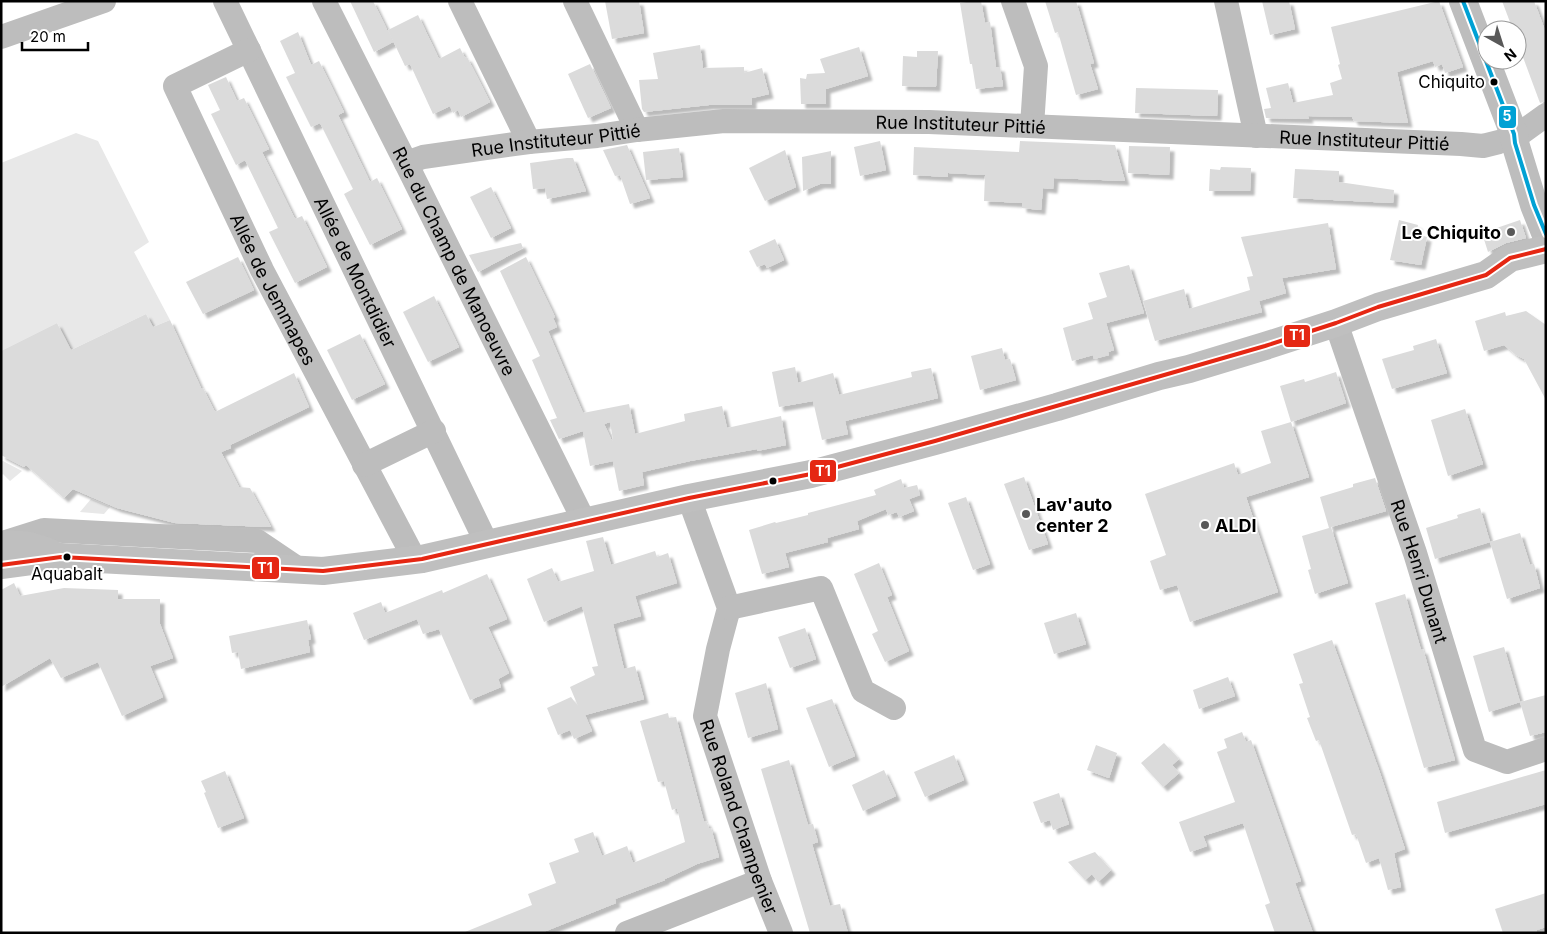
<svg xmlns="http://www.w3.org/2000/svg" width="1547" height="934" font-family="Inter,sans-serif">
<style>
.green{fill:#e8e8e8}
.building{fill:#dbdbdb;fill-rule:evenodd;filter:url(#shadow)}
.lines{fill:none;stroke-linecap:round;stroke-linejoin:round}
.minor{stroke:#bdbdbd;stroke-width:24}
.tertiary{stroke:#bdbdbd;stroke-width:28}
.secondary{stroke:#bfbfbf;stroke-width:28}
.bus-1-casing{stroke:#fff;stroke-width:8}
.bus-2-casing{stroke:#fff;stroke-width:8}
.bus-1{stroke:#e52713;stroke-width:4}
.bus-2{stroke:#00a1d4;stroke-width:4}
.bus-dot{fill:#000;stroke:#fff;stroke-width:2}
.poi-dot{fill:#595959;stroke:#fff;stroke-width:2}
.labels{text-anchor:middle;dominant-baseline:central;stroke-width:4;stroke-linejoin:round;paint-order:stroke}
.bus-label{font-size:17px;fill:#000;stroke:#fff;text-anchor:end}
.street-label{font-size:18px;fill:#000;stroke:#fff}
.poi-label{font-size:18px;font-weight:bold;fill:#000;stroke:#fff;text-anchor:start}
.line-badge{stroke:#fff;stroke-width:2}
.badge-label{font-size:14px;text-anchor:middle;font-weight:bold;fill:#fff}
</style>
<defs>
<filter id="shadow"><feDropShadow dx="4.5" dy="4.5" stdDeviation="1" flood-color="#0004"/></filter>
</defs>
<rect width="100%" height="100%" fill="#fff"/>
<path class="green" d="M76,133l22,8 51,101 -15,10 36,68 -17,7 -7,-13 -75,36 -14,-27 -56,28v-188z
M3,461l19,10 -12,10 -7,-7 -2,2v-14z
M91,499l19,8 -6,7 -24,-2z"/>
<path class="building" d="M350,1h23l20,41 -19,10z
M605,1h34l5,32 -32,6z
M973,1h8l4,22 5,-1 6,45h4l3,19 -27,3 -4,-25h-2l-10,-61z
M1045,1h31l18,62 -4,1 8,25 -22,6 -18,-63 -3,1z
M1262,1h27l6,28 -25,6z
M1439,1l24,66 -18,6 -3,-9 -7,3 -2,-6 -36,11 11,51 -54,-2 -2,-4 -44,-1 1,3 -43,-1 -2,-9 7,-1 -5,-20 22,-5 5,20 40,-8 -3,-12 12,-4 -4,-14 2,-1 -9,-37z
M1502,1h32l12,32v68l-6,2 -23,-62v-11h-4z
M418,15l21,44 21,-11 5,10 2,-1 23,45 -29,15 -3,-7 -5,3 -3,-7 -17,8 -23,-50 -5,2 -17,-36z
M298,32l13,33 8,-4 25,51 -6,3 32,67 7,-4 25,51 -32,16 -26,-51 9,-5 -33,-66 -9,4 -25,-50 9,-4 -15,-32z
M700,45l3,23 41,-1v6l18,-5 7,26 -17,4v7h-43l-65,7 -2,-3 -3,-29 19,-1 -5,-26z
M859,47l9,29 -42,13v15h-25l-1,-26 6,1 1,-5 18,-1 -5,-14z
M917,51h21l-2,36 -34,-1 1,-30 14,1z
M590,64l21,44 -23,10 -20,-44z
M226,77l11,24 7,-3 25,51 -7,3 33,67 7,-3 25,51 -32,16 -26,-51 9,-4 -33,-68 -9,5 -25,-51 9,-4 -12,-25z
M1136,88l82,2 -1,26 -82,-3z
M880,141l6,29 -26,6 -6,-29z
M1020,141l95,4 10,36 -71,-3 -1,11 -10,-1 -2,22 -19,-2v-5l-38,-2 1,-26 -37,-2v4l-35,-2 1,-28 105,5z
M627,145l23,53 -20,6 -10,-29 -5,1 -12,-26z
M1129,146l41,1 -1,28 -41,-2z
M679,148l4,29 -37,3 -3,-28z
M785,150l11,37 -31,14 -16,-33z
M831,151v33h-11l-17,7 -1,-34z
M567,158h6l13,33 -39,8 -2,-11 -12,1 -3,-26z
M1221,167l30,1 -1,23h-41l1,-22 10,1z
M1295,169l44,2v11l55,8 -1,13 -100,-5z
M491,187l20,41 -20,10 -21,-41z
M1399,220l19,5 -2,9 11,3 -6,28 -31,-5z
M1520,220l6,18 -20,5 -18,9 -6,-19z
M1328,223l8,46 -54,9 4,15 -27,8 3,11 -107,29 -12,-40 41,-12 5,20 61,-19 -3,-13 6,-1 -12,-39z
M775,239l9,21 -17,8 -2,-4 -8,3 -8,-16z
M521,243l2,5 -45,24 -9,-17z
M238,257l16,33 -51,24 -17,-32z
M526,257l29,60 -2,1 4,9 -9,4 35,82 46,-9 6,30 50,-13 -1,-7 38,-8 5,22 54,-12 5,29 -29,6v-2l-67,12 -48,11 2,13 -25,6 -6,-30 -23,5 -7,-35 -24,8 -9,-19 7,-2 -25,-58 8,-4 -40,-85zM610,422l3,18 -1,1 -8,-17z
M1129,265l15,48 -38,10 8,27 -6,2 1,3 -15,4 -1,-4 -21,6 -9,-33 30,-9 -5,-16 19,-6 -8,-24z
M434,296l25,51 -31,15 -25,-50z
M1526,311l20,14v75l-22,-41 -8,-4 -12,-10 -20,6 -9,-30 30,-9 1,4z
M146,314l7,13 17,-7 31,68h2l12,24 79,-39 15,34 -79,38 1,3 -10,4 18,35 11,1 21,39 -96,-4 -58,-15 -44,-19 -9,9 -38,-33 -2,2 -23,-12v-104l56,-28 14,27z
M360,334l25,50 -33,16 -25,-50z
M1436,339l11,34 -55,16 -10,-30 32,-9 -1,-4z
M1002,348l3,12 5,-1 6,21 -36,10 -9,-34z
M795,367l3,16 35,-10 6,22 73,-18 -1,-5 20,-4 7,30 -93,23 3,13 -26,6 -9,-39 -34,6 -7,-35z
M1336,372l10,31 -55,19 -11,-36 24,-7 1,3z
M1465,409l18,55 -35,12 -17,-56z
M1291,422l18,55 -63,20 32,95 -88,30 -13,-37 -17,5 -10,-29 16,-6 -21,-61 89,-31 4,12 33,-12 -10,-32z
M1024,477l24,67 -19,6 -25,-66z
M1375,478l11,33 -55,16 17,56 -33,11 -7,-24 3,-1 -9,-33 27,-8 -9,-31 33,-10v-3z
M901,479l3,9 13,-3 3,10 -11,4 5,12 -15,6 -2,-5 -9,3 -2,-6 -29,12 2,8 -32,9 1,4 -43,11 4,14 -27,7 -13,-44 26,-8 1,1 32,-8v-2l68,-18 -2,-5z
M966,497l24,67 -17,6 -25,-67z
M1480,508l10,34 -55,17 -9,-31 32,-10 -1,-3z
M1520,533l10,32 4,-1 6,24 -33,11 -17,-57z
M603,537l8,28 44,-14 2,6 11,-4 9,30 -42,13 6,20 -28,8 11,45 11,-3 9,33 -59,16 7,16 -18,8 -4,-9 -12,5 -11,-27 24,-11 7,9 -8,-19 25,-12 -3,-8 6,-1 -16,-60 -38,16 -17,-43 25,-11 6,14 36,-11 -8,-30z
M879,563l13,32 -5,2 22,54 -24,11 -13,-28 6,-3 -24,-57z
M487,574l20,45 -19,8 21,46 -11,6 3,8 -31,13 -31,-71 -16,5 -6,-15 -53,21 -11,-27 28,-11 4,11 57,-23 1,3z
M14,583l6,13 44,-8 54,2v9h42v25l13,34 -23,8 13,31 -41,19 -24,-54 -37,16 -11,-20 -49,29v-97z
M1405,594l16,56 2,-1 32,111 -31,8 -49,-165z
M1076,613l10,31 -32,10 -10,-31z
M307,620l4,19 -3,1 2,12 -69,17 -3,-17 -6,1 -3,-17z
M805,628l11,31 -26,9 -12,-31z
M1332,640l48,133 25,76 -11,4 7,34 -13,3 -9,-32 -13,5 -10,-29 -4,1 -33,-95 -3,1 -9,-23 3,-1 -11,-33 4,-1 -10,-29z
M1504,647l16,55 -31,10 -16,-56z
M1228,677l7,19 -36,13 -6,-19z
M766,683l12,46 -30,9 -13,-45z
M1546,695v37l-16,4 -10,-34z
M832,699l23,57 -26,11 -23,-59z
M668,713l1,5 7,-1 28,105 2,-1 3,7h2l8,29 -22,7 -32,15v1l-50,19 1,4 -75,30h-76v-1l67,-27 -4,-11 28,-11 -7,-20 30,-11 -5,-13 19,-7 9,24 25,-10 6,17 52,-21 -8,-34 -5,2 -8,-29 -6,1 -18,-61z
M1242,732l4,10 5,-2 50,141 -6,2 18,50h-38l-10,-28 5,-2 -27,-80 -40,13 4,10 -17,6 -11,-30 56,-20 -18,-50 10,-4 -3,-9z
M1164,743l15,16 -7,6 7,8 -16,14 -22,-24z
M1096,745l21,8 -8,25 -22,-8z
M954,755l10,25 -39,17 -11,-25z
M789,760l19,65 5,-1 5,18 -6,2 18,62 10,-2 8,29h-38l-49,-164z
M884,770l12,26 -33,15 -11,-26z
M1546,770v34l-101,29 -8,-31z
M225,771l19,47 -26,10 -14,-35 2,-1 -5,-11z
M1059,793l10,31 -16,6 -3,-10 -9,3 -8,-21z
M1095,852l16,18 -13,12 -6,-8 -7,6 -17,-18z
M1546,893v34l-9,3 -1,3h-33l-8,-24z"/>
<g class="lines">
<g class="minor">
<path id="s1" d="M225,1l262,543"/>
<path id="s2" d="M324,1l82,162 178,358"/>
<path d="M460,1l69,141"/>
<path d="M575,1l62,129"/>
<path d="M1013,1l23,65 -4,60"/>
<path d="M1226,1l30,135"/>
<path d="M1,37l103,-36"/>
<path id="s3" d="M249,50l-74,36 87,184 153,290"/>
<path id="s4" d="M406,163l17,-6 106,-15 68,-6 40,-6 87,-9 205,1 532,22 22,2 16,-4 22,-9 25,-18"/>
<path id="s5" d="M1336,323l79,230 60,197 32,12 39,-13"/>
<path d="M364,465l70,-34"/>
<path id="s6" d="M689,498l40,110 -11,41 -13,67 55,165 21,52"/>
<path d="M3,543l41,-13 213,11 43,29"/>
<path d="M729,608l92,-20 42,103 31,17"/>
<path d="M627,933l133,-52"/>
</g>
<path class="tertiary" d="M1463,1l51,133 1,9 19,62 12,30"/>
<path class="secondary" d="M1,545c18,-2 32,1 49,8
M1,565l60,-8 262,14 99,-12 267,-61 122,-24 124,-33 122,-34 102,-31 30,-7 76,-23 71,-23 42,-16 108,-32 24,-17 36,-9"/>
<defs>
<path id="bus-1" d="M1,565l60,-8 262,14 99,-12 267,-61 122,-24 124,-33 330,-95 71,-23 42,-16 108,-32 24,-17 36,-9"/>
<path id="bus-2" d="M1463,1l51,133 1,9 19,62 12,29"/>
</defs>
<use href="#bus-1" class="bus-1-casing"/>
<use href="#bus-2" class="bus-2-casing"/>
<use href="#bus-1" class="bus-1"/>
<use href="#bus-2" class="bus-2"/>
</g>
<g class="bus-dot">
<circle cx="1494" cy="82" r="4.5"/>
<circle cx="773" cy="481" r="4.5"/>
<circle cx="67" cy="557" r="4.5"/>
</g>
<g class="poi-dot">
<circle cx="1511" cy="232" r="5"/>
<circle cx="1026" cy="514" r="5"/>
<circle cx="1205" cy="525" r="5"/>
</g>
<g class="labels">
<g class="bus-label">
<text x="1485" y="82">Chiquito</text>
<text x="67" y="574" text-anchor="middle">Aquabalt</text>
</g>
<g class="street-label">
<text stroke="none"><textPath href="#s4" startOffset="558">Rue Instituteur Pittié</textPath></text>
<text stroke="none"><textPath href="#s4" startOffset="152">Rue Instituteur Pittié</textPath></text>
<text stroke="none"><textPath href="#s4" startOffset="962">Rue Instituteur Pittié</textPath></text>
<text stroke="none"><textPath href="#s2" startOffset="291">Rue du Champ de Manoeuvre</textPath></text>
<text stroke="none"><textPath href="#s1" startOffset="301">Allée de Montdidier</textPath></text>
<text stroke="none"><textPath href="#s3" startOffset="308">Allée de Jemmapes</textPath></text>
<text stroke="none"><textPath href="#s5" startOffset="262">Rue Henri Dunant</textPath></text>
<text stroke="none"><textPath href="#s6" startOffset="334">Rue Roland Champenier</textPath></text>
</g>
<g class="poi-label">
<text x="1501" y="232" text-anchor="end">Le Chiquito</text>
<text x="1036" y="504">Lav'auto<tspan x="1036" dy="21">center 2</tspan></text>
<text x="1215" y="525">ALDI</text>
</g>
</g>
<g class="line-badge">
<rect x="1498" y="105" width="19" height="24" rx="5" fill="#00a1d4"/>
<rect x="1283" y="324" width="28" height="24" rx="5" fill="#e52713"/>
<rect x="809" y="459" width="28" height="24" rx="5" fill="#e52713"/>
<rect x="251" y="556" width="29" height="24" rx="5" fill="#e52713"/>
</g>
<g class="badge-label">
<text x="1507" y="121">5</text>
<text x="1297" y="340">T1</text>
<text x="823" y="476">T1</text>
<text x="265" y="573">T1</text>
</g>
<rect width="1547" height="934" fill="none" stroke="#000000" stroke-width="5"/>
<g transform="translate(1502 45) rotate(141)"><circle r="24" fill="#ffffff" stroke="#999999"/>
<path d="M0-4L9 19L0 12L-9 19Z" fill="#595959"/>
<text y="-8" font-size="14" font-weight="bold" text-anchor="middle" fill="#000000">N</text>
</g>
<path d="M22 42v8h66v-8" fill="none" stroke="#000000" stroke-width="2.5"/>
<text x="30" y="42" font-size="15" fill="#000000" stroke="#ffffff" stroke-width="4" paint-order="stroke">20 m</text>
</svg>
